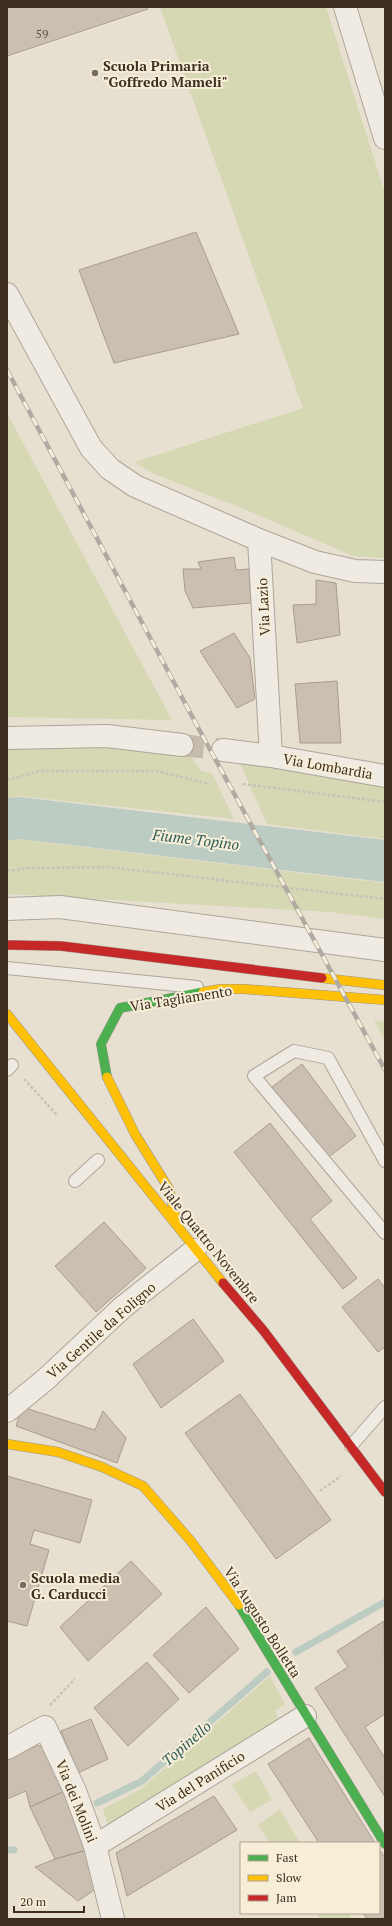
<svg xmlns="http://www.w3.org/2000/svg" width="392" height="1926" font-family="'PT Serif',serif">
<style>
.green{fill:#d6d7b3}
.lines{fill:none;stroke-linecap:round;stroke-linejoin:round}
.stream{stroke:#bcccc2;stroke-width:7}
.river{stroke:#bcccc2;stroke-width:42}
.building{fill:#cbbfb2;stroke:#a89c90}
.street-tunnel{stroke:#c5bcae;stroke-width:22;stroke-dasharray:22 11;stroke-linecap:butt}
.lane-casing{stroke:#ada599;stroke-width:14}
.street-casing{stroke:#ada599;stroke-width:24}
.fast-casing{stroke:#9c958a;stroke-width:10}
.slow-casing{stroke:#9c958a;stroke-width:10}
.jam-casing{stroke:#9c958a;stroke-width:10}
.path{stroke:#c8c2b9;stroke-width:2.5;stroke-dasharray:3 2;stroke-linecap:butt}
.lane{stroke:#efebe3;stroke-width:12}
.street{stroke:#efebe3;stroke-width:22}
.fast{stroke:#4caf50;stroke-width:9}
.slow{stroke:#ffc107;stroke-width:9}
.jam{stroke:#c62828;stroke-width:9}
.rail-casing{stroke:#afaaa2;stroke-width:4.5}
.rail{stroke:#f7eed8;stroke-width:3;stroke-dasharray:9;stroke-linecap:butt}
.poi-dot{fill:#786c5e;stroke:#f7eed8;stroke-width:1.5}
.labels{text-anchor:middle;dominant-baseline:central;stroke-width:4;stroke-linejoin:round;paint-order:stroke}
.number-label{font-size:12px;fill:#605244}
.poi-label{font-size:14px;font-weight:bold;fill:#3d2e20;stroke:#f7eed8;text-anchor:start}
.street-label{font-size:14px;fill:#3d2e20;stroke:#f7eed8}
.water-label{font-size:15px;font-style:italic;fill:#2f5d5a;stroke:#f7eed8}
</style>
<rect width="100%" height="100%" fill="#e7e0d1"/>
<path class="green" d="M160,7h166l59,186v365l-32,-2 -111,-48 -88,-34 -19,-12 168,-54z
M7,413l165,307 -165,-3z
M118,745l73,11 10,15 11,2 22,46 -215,-23 -12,2v-50z
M238,759l147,25v55l-118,-15z
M7,838l378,45v36l-55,-7 -323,-18z
M374,1020l11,2v19z
M270,1676l15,28 -10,7 6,12 -172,105 -6,-19 38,-20z
M256,1771l16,29 -22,12 -18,-27z
M280,1809l20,34h-30l-12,-18z
M316,1913h32l4,6h-32z"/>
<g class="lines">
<path class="stream" d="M296,1652l89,-50
M97,1803l45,-22 125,-109
M7,1850h7"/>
<path class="river" d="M7,819l13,-1 365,43"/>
</g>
<path class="building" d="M7,7h140l1,2 -141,47z
M196,232l43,102 -125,29 -35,-93z
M234,557l2,13 13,-1 2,34 -58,5 -8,-17 -2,-22h18l-3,-7z
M316,580l20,3 4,52 -43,8 -4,-38 23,-1z
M234,633l16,25 5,41 -18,9 -37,-57z
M337,681l4,62h-41l-5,-59z
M302,1064l54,72 -30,23 -54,-72z
M270,1123l62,78 -22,18 47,59 -14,11 -109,-137z
M104,1222l42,46 -50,44 -41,-46z
M378,1279l7,9v59l-7,5 -36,-45z
M193,1319l31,42 -63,47 -28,-44z
M240,1394l91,126 -55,39 -91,-126z
M22,1407l73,23 8,-19 23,27 -9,25 -101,-37z
M7,1476l85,24 -12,43 -46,-13 -4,14 19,6 -22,76 -20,-5z
M131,1561l31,33 -74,67 -28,-34z
M206,1607l33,42 -50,44 -36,-38z
M384,1621l1,93 -20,13 20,31v39l-70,-109 33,-21 -11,-16z
M147,1662l32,37 -51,47 -34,-38z
M91,1719l17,40 -30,14 -17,-42z
M309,1738l66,105h-56l-51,-79z
M37,1745l12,5 16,41 -35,16 -4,-16 -19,8v-39z
M65,1791l22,59 -32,9 -25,-52z
M214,1796l23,34 -110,66 -11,-43z
M379,1849l6,9v60l-18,1 -4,-6h16z
M87,1850l13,36 -22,15 -43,-34 20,-8z"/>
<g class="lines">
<path class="street-tunnel" d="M182,745l41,5"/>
<defs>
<path id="lane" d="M7,968l190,19
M7,1070l5,-5
M385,1161l-57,-103 -34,-7 -40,25 131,157
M75,1181l23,-21
M351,1446l34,-39"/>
<path id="street" d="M345,7l40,131
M7,294l84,154 19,21 25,17 124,54 56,22 40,9 30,1
M259,540l12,216
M7,738l100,-2 75,9
M223,750l48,6 114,20
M7,909l53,-2 325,43
M7,1411l39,-32 77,-72 72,-57
M7,1748l38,-21 30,64 20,55 18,73
M95,1846l210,-130"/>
<path id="fast" d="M107,1077l-6,-33 19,-36 83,-16
M239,1605l146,239"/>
<path id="slow" d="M322,978l62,7
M203,992l18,-3h23l141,11
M7,1014l216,269
M107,1077l28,57 34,55 7,31
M7,1444l51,8 44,15 41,19 47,54 49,65"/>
<path id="jam" d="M7,945l54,1 261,32
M223,1283l40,47 122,162"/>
</defs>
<use href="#lane" class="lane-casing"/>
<use href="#street" class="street-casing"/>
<use href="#fast" class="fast-casing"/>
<use href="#slow" class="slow-casing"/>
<use href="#jam" class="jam-casing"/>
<path class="path" d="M7,780l34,-9h116l53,13
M243,784l142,18
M7,871l23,-3 78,-1 277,32
M24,1079l33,36
M320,1491l21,-15
M50,1705l25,-26"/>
<use href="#lane" class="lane"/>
<use href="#street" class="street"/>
<use href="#fast" class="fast"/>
<use href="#slow" class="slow"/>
<use href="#jam" class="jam"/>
<defs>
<path id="rail" d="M7,370l194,363 184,337"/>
</defs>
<use href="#rail" class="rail-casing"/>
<use href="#rail" class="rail"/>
</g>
<g class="poi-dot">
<circle cx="95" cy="73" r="4"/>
<circle cx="23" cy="1585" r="4"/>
</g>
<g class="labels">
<g class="number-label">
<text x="42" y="33">59</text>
</g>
<g class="poi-label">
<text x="103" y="65">Scuola Primaria<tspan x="103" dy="16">"Goffredo Mameli"</tspan></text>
<text x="31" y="1577">Scuola media<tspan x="31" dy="16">G. Carducci</tspan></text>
</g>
<g class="street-label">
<text transform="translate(263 607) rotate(-93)">Via Lazio</text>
<text transform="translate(328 766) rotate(10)">Via Lombardia</text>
<text transform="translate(181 998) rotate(-9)">Via Tagliamento</text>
<text transform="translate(209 1242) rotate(51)">Viale Quattro Novembre</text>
<text transform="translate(101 1330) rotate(-41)">Via Gentile da Foligno</text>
<text transform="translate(263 1622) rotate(57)">Via Augusto Bolletta</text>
<text transform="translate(200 1781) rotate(-32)">Via del Panificio</text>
<text transform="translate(77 1801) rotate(68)">Via dei Molini</text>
</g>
<g class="water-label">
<text transform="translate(196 839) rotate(7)">Fiume Topino</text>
<text transform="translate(186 1743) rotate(-41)">Topinello</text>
</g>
</g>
<rect width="392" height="1926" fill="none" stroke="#3d2e20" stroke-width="16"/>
<rect x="240" y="1842" width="140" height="72" fill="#f7eed8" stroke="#ada18e"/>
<rect x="248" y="1855" width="20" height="6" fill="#4caf50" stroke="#ada18e"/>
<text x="276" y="1862" font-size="12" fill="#3d2e20">Fast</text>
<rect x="248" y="1875" width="20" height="6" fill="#ffc107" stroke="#ada18e"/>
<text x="276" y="1882" font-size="12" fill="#3d2e20">Slow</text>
<rect x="248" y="1895" width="20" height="6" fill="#c62828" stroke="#ada18e"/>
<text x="276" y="1902" font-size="12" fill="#3d2e20">Jam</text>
<path d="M14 1906v6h70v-6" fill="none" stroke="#3d2e20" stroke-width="2"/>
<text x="20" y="1906" font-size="12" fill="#3d2e20" stroke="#f7eed8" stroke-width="3" paint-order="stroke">20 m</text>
</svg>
